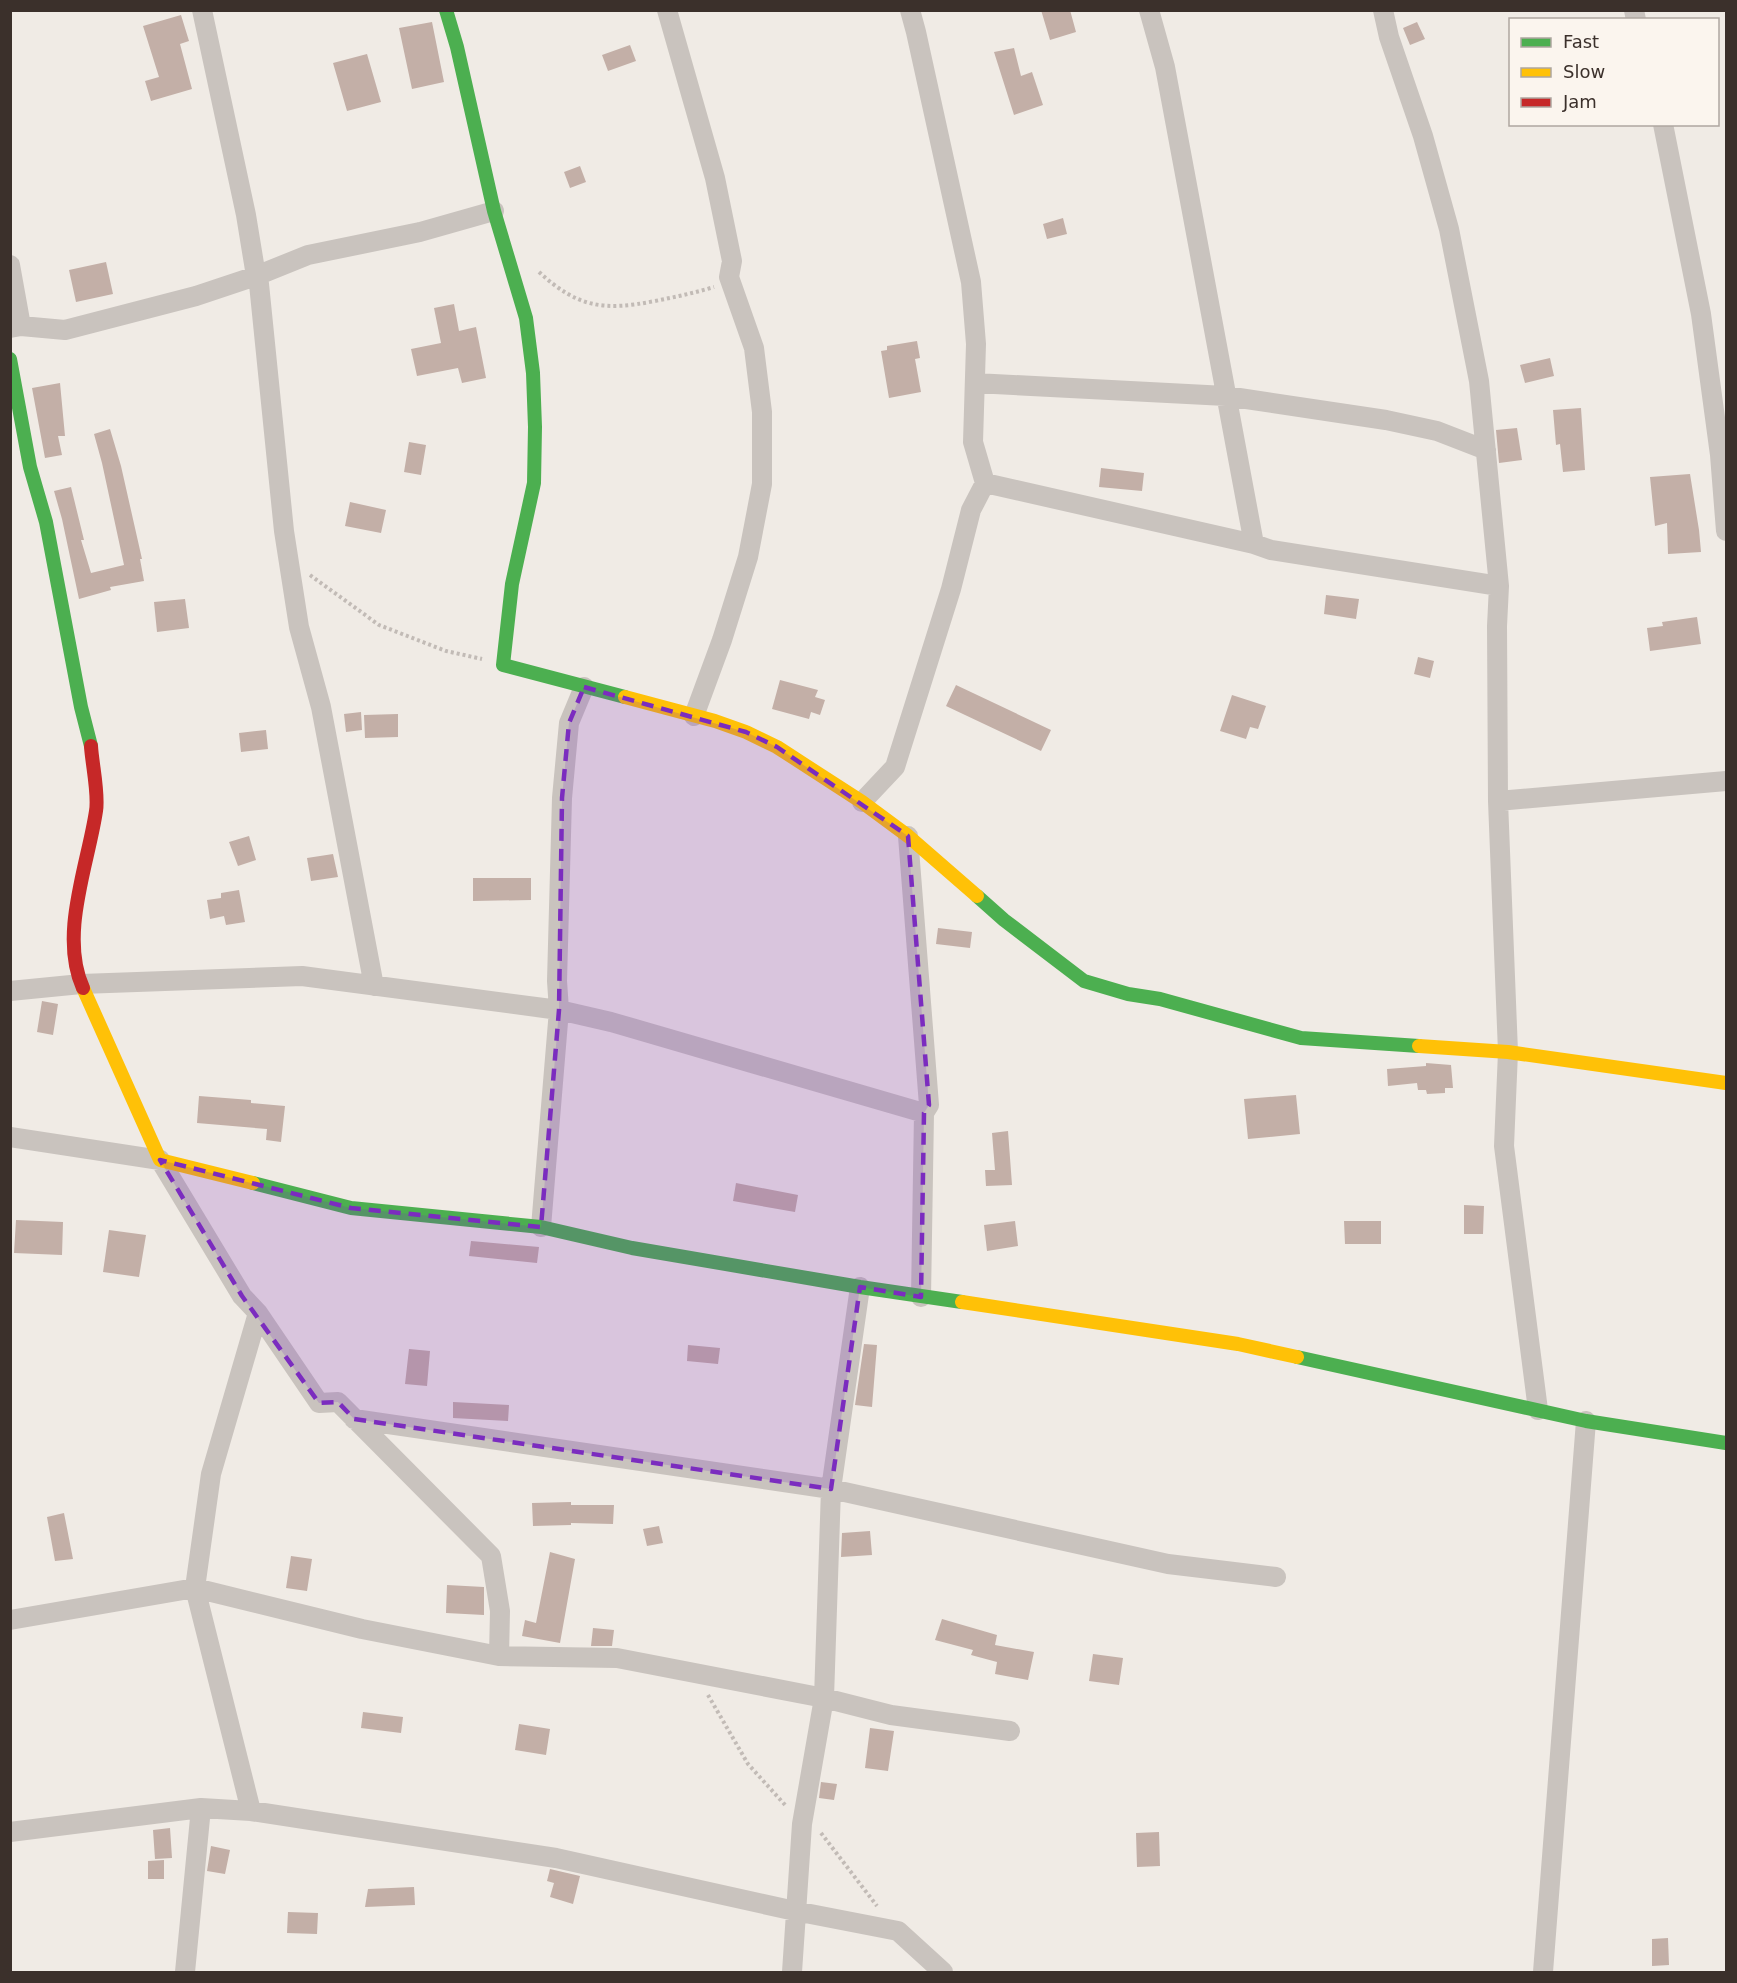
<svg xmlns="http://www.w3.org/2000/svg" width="1737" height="1983" font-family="'DejaVu Sans',sans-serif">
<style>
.building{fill:#c3afa7}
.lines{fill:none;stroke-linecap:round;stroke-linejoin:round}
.path{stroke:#c2bbb6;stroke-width:4;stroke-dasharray:3 3;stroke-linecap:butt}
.street{stroke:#c9c3be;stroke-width:20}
.fast{stroke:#4caf50;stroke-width:14}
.slow{stroke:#ffc107;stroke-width:14}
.jam{stroke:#c62828;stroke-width:14}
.marked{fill:#7b2cbf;fill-opacity:0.2;stroke:#7b2cbf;stroke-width:4.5;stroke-dasharray:12 8;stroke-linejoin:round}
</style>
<rect width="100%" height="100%" fill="#f0ebe5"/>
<path class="building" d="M1041,10h29l6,22 -26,8z
M181,15l8,26 -9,3 12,45 -41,12 -6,-20 14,-4 -16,-51z
M432,22l12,60 -32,7 -13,-61z
M1417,22l8,17 -15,6 -7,-17z
M630,45l6,16 -28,10 -6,-16z
M1014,48l7,28 11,-4 11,33 -29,10 -20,-63z
M367,54l14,48 -34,9 -14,-48z
M580,166l6,16 -16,6 -6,-16z
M1063,218l4,16 -20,5 -4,-15z
M106,262l7,32 -37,8 -7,-32z
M454,304l5,27 17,-4 10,51 -24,5 -4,-15 -41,8 -6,-27 30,-6 -7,-35z
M917,341l3,17 -5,1 6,33 -32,6 -8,-47 6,-1v-4z
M1550,358l4,18 -29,7 -5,-18z
M60,383l5,53h-7l4,19 -17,3 -13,-70z
M1581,408l4,62 -22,2 -3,-28 -4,1 -3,-35z
M1517,428l5,32 -23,3 -3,-33z
M110,429l11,37 21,93h-2l4,22 -34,6 1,3 -32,9 -17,-80 -8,-28 17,-4 13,53h-3l10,33 33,-8 -22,-102 -8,-29z
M409,442l17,3 -5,30 -17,-3z
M1101,468l43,5 -2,18 -43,-4z
M1690,474l9,56 2,22 -33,2 -1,-31 -12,3 -5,-49z
M350,502l36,8 -5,23 -36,-7z
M1326,595l33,4 -3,20 -32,-5z
M185,599l4,29 -32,4 -3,-30z
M1697,617l4,27 -51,7 -3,-23 16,-2 -1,-4z
M1418,657l16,4 -4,17 -16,-4z
M780,680l38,10 -3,7 10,3 -5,15 -9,-3 -2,7 -37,-10z
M956,685l95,45 -10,21 -95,-45z
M1232,695l34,11 -8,23 -8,-2 -4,12 -26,-8z
M361,712l1,18 -16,2 -2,-18z
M398,714v23l-33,1 -1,-23z
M266,730l2,19 -27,3 -2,-19z
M249,836l7,24 -18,6 -9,-24z
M333,854l5,23 -27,4 -4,-23z
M473,878h58v22l-58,1z
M239,890l6,32 -19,3 -2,-9 -14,3 -3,-19 14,-2v-5z
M938,928l34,4 -2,16 -34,-4z
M42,1001l16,3 -5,31 -16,-3z
M1426,1063l25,2 2,23h-8v5l-18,1 -1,-4h-8l-1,-7 -29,3 -1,-17 39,-3z
M1296,1095l4,39 -52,5 -4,-40z
M199,1096l52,4v3l34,3 -4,36 -15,-2 1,-11 -70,-6z
M1008,1131l4,54 -26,1 -1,-16h10l-3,-37z
M736,1183l62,12 -3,17 -62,-11z
M1464,1205l20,1 -1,28h-19z
M16,1220l47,2 -1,33 -48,-2z
M1015,1221l3,25 -31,5 -3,-26z
M1344,1221h37v23h-36z
M109,1230l37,5 -7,42 -36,-5z
M471,1241l68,6 -2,16 -68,-7z
M864,1344l13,1 -5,62 -17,-2z
M688,1345l32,3 -2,16 -31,-3z
M409,1349l21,2 -3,35 -22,-2z
M453,1402l56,3 -1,16 -55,-3z
M571,1502v3h43l-1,19 -42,-1v2l-38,1 -1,-23z
M64,1513l9,46 -18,2 -8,-44z
M659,1526l4,17 -16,3 -4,-17z
M870,1531l2,24 -31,2 1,-24z
M550,1552l25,7 -15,84 -38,-7 3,-16 11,3z
M291,1556l21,3 -5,32 -21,-3z
M447,1585l37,2v28l-38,-2z
M942,1619l55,16 -2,10 39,7 -6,28 -33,-6 2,-12 -26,-7 2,-5 -38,-10z
M593,1628l21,2 -2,16h-21z
M1093,1654l30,4 -4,27 -30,-4z
M363,1712l40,5 -2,16 -40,-5z
M519,1724l31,5 -4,26 -31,-5z
M870,1728l24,3 -6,40 -23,-3z
M821,1782l16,2 -3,16 -15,-2z
M170,1828l2,30 -17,1 -2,-29z
M1159,1832l1,34 -23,1 -1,-34z
M211,1846l19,4 -5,24 -18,-3z
M164,1860v19h-16v-18z
M550,1869l30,7 -7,28 -23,-7 4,-14 -7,-2z
M414,1887l1,18 -50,2 3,-18z
M288,1912l30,1 -1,21 -30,-1z
M1668,1938l1,27 -17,1v-27z"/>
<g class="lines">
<path class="path" d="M539,272c39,36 65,39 116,29 20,-4 39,-8 59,-14
M310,575l69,50 67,26 36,8
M708,1695l40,69 38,42
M821,1833l56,73"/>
<path class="street" d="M202,10l44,205 10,61 3,8 25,247 15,96 22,80 53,279
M667,10l48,168 17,83 -3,16 25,71 8,64v72l-14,73 -26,83 -28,76
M910,10l6,22 55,250 5,62 -3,98 12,41 269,61
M1149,10l16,57 89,477 17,6 228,36
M1383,10l6,27 34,99 26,93 30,152 20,205 -2,40 1,175 10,251 -4,94 34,264
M1634,10l2,10
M1663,124l38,190 19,141 6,76
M10,265l11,61 -11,2
M21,326l44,4 131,-34 60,-20 52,-21 112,-23 74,-21
M975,383l251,13 160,24 51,11 49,19
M1498,801l228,-20
M862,802l33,-35 56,-178 20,-79 14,-27
M10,991l71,-7 221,-8 257,34 52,12 313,91 5,-8 -21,-269
M10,1137l150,23 82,136 16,17 61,90 19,-1 153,154 9,55 -1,45 -137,-27 -167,-41 -185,32
M541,1227l18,-217 -2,-29 5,-183 7,-75 15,-36
M921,1297l3,-184
M354,1419l477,70 337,75 108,13
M499,1656l118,2 207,40 67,17 119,16
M251,1811l305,47 239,53 103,20 45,41
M10,1832l191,-24
M185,1972l16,-164 50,3 -56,-223 16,-114 47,-161
M792,1972l10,-148 22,-126 7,-209 29,-202
M1543,1972l43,-551"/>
<path class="fast" d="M446,10l11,37 37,164 32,107 7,55 2,54 -1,56 -22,101 -9,81 122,32
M10,359l20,108 16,55 35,185 10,39
M977,896l27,24 80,61 44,13 32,5 141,39 118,8
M253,1183l98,25 190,19 91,21 228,39 102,15
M1297,1357l289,64 140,22"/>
<path class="slow" d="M625,697l90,24 31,11 31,15 85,55 46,34 69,60
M83,988l77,172 93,23
M1419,1046l89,6 218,31
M962,1302l276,42 59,13"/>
<path class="jam" d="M83,988c-24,-53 5,-123 13,-177 3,-17 -4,-47 -5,-65"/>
</g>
<path class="marked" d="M584,687l162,45 31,15 131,89 21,269 -5,8 -3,184 -61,-10 -29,202 -477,-70 -16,-17 -19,1 -77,-107 -82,-136 191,48 190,19 18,-217 3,-212 7,-75z"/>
<rect width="1737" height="1983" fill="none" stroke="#3b302b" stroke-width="24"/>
<rect x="1509" y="18" width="210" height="108" fill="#fbf5ee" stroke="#aea6a0" stroke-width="1.5"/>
<rect x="1521" y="38" width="30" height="9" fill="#4caf50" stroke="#aea6a0" stroke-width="1.5"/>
<text x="1563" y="48" font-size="18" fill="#3b302b">Fast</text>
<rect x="1521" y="68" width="30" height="9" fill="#ffc107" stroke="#aea6a0" stroke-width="1.5"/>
<text x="1563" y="78" font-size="18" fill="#3b302b">Slow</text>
<rect x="1521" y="98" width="30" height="9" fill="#c62828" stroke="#aea6a0" stroke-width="1.5"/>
<text x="1563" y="108" font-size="18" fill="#3b302b">Jam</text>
</svg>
